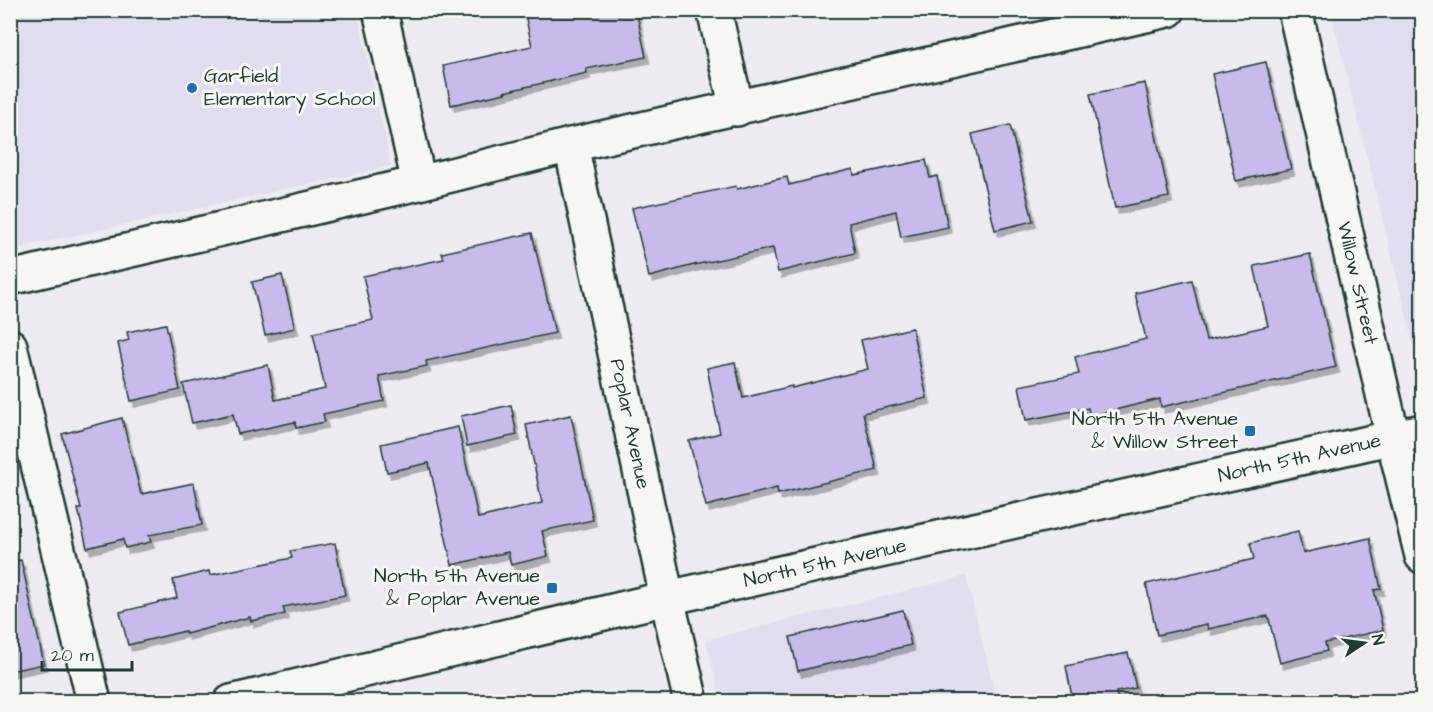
<svg xmlns="http://www.w3.org/2000/svg" width="1433" height="712" font-family="'Architects Daughter',sans-serif">
<style>
.built{fill:#e2dcf0}
.building{fill:#c9baec;stroke:#1f3d34;stroke-width:1.5;filter:url(#shadow)}
.lines{fill:none;stroke-linecap:round;stroke-linejoin:round}
.street-casing{stroke:#1f3d34;stroke-width:38}
.secondary-casing{stroke:#1f3d34;stroke-width:38}
.street{stroke:#f6f6f2;stroke-width:33}
.secondary{stroke:#f6f6f2;stroke-width:33}
.poi-dot{fill:#1f6fb2;stroke:#f6f6f2;stroke-width:2}
.labels{text-anchor:middle;dominant-baseline:central;stroke-width:6;stroke-linejoin:round;paint-order:stroke}
.poi-label{font-size:20px;fill:#1f3d34;stroke:#f6f6f2;text-anchor:end}
.street-label{font-size:20px;fill:#1f3d34;stroke:#f6f6f2}
</style>
<defs>
<filter id="shadow"><feDropShadow dx="3.5" dy="6" stdDeviation="0" flood-color="#0004"/></filter>
</defs>
<rect width="100%" height="100%" fill="#edeaf1"/>
<filter id="ink" filterUnits="userSpaceOnUse"><feTurbulence type="fractalNoise" baseFrequency=".0167" numOctaves="2"/><feDisplacementMap in="SourceGraphic" scale="12" xChannelSelector="R" yChannelSelector="G"/><feConvolveMatrix kernelMatrix="1 2 1 2 8 2 1 2 1" color-interpolation-filters="sRGB"/></filter>
<g filter="url(#ink)">
<path class="built" d="M1338,10l84,1v359h-2l-89,-358z
M10,11h347l34,155 -378,83 -3,-10z
M966,576l31,125h-276l-15,-61z"/>
<path class="building" d="M524,10h112l10,47 -60,12 1,4 -83,19 1,1 -54,12 -8,-39 89,-20z
M1266,62l25,107 -55,12 -24,-107z
M1145,83l24,114 -54,11 -25,-114z
M1010,125l23,96 -38,9 -23,-96z
M926,160l4,18 7,-2 11,51 -47,10 -5,-26 -47,12 6,30 -77,19 -5,-24 -79,17 -45,12 -17,-69 104,-22 1,3 50,-12 2,8 64,-16 1,6z
M532,233l23,100 -129,28 1,5 -48,10 5,25 -61,13 2,8 -29,6 -1,-6 -57,12 -5,-20 -41,9 -9,-39 85,-19 7,35 50,-11 -12,-56 60,-13 -10,-44 81,-17 -2,-6z
M1310,254l26,113 -175,40 -1,-8 -70,17 -2,-8 -62,12 -7,-34 60,-12 -4,-17 71,-18 -11,-46 57,-13 14,60 62,-14 -14,-60z
M282,275l13,53 -30,7 -13,-53z
M166,324l14,66 -49,11 -13,-58 11,-3 -2,-8z
M912,328l15,70 -64,15 14,57 -99,24 -1,-6 -71,18 -17,-65 31,-8 -13,-65 28,-6 8,36 49,-12v2l76,-19 -7,-29z
M511,405l6,30 -50,11 -6,-30z
M571,415l22,105 -51,11 6,25 -37,9 -3,-13 -56,13 -23,-102 -42,9 -6,-28 77,-17 20,91 64,-15 -16,-78z
M122,418l19,76 53,-11 8,42 -53,10 2,7 -26,6 -2,-9 -36,9 -9,-39h3l-19,-75z
M1298,531l5,22 67,-15 11,51 -7,1 9,40 -58,13 2,8 -47,12 -12,-47 -60,13 -1,-5 -50,11 -11,-51 108,-25 -4,-16z
M335,543l10,52 -62,12 2,7 -34,7 -1,-4 -64,17 -1,-3 -57,14 -8,-33 57,-14 -4,-18 36,-9 1,4 82,-17 -2,-7z
M21,560l23,104 -34,7v-110z
M903,610l8,35 -113,26 -8,-34z
M1128,653l8,35 -20,4 2,10h-45l-7,-36z"/>
<g class="lines">
<defs>
<g id="street">
<path d="M380,10l39,173"/>
<path d="M714,10l23,99"/>
<path id="s1" d="M1295,10l98,428 29,118"/>
<path id="s2" d="M571,145l96,453 24,104"/>
<path d="M10,346l84,356"/>
</g>
<g id="secondary">
<path d="M10,278l409,-95 152,-38 597,-135"/>
<path id="s3" d="M231,702l436,-104 755,-167"/>
</g>
</defs>
<use href="#street" class="street-casing"/>
<use href="#secondary" class="secondary-casing"/>
<use href="#street" class="street"/>
<use href="#secondary" class="secondary"/>
</g>
</g>
<g class="poi-dot">
<circle cx="192" cy="88" r="6"/>
<rect x="1244" y="425" width="12" height="12" rx="3"/>
<rect x="546" y="582" width="12" height="12" rx="3"/>
</g>
<g class="labels">
<g class="poi-label">
<text x="204" y="76" text-anchor="start">Garfield<tspan x="204" dy="23">Elementary School</tspan></text>
<text x="1238" y="419">North 5th Avenue<tspan x="1238" dy="23">&amp; Willow Street</tspan></text>
<text x="540" y="576">North 5th Avenue<tspan x="540" dy="23">&amp; Poplar Avenue</tspan></text>
</g>
<g class="street-label">
<text stroke="none"><textPath href="#s1" startOffset="280">Willow Street</textPath></text>
<text stroke="none"><textPath href="#s2" startOffset="285">Poplar Avenue</textPath></text>
<text stroke="none"><textPath href="#s3" startOffset="1096">North 5th Avenue</textPath></text>
<text stroke="none"><textPath href="#s3" startOffset="610">North 5th Avenue</textPath></text>
</g>
</g>
<rect width="1433" height="712" fill="none" stroke="#f6f6f2" stroke-width="36"/>
<rect x="18" y="18" width="1397" height="676" fill="none" stroke="#1f3d34" stroke-width="2" filter="url(#ink)"/>
<g transform="translate(1364 643) rotate(77)" stroke="#f6f6f2" stroke-width="4.5" paint-order="stroke">
<path d="M0-4.5L10 22L0 15L-10 22Z" fill="#1f3d34"/>
<text y="-9" font-size="16" font-weight="bold" text-anchor="middle" fill="#1f3d34">N</text>
</g>
<path d="M42 661v9h90v-9" fill="none" stroke="#1f3d34" stroke-width="3"/>
<text x="51" y="661" font-size="18" fill="#1f3d34" stroke="#f6f6f2" stroke-width="4.5" paint-order="stroke">20 m</text>
</svg>
